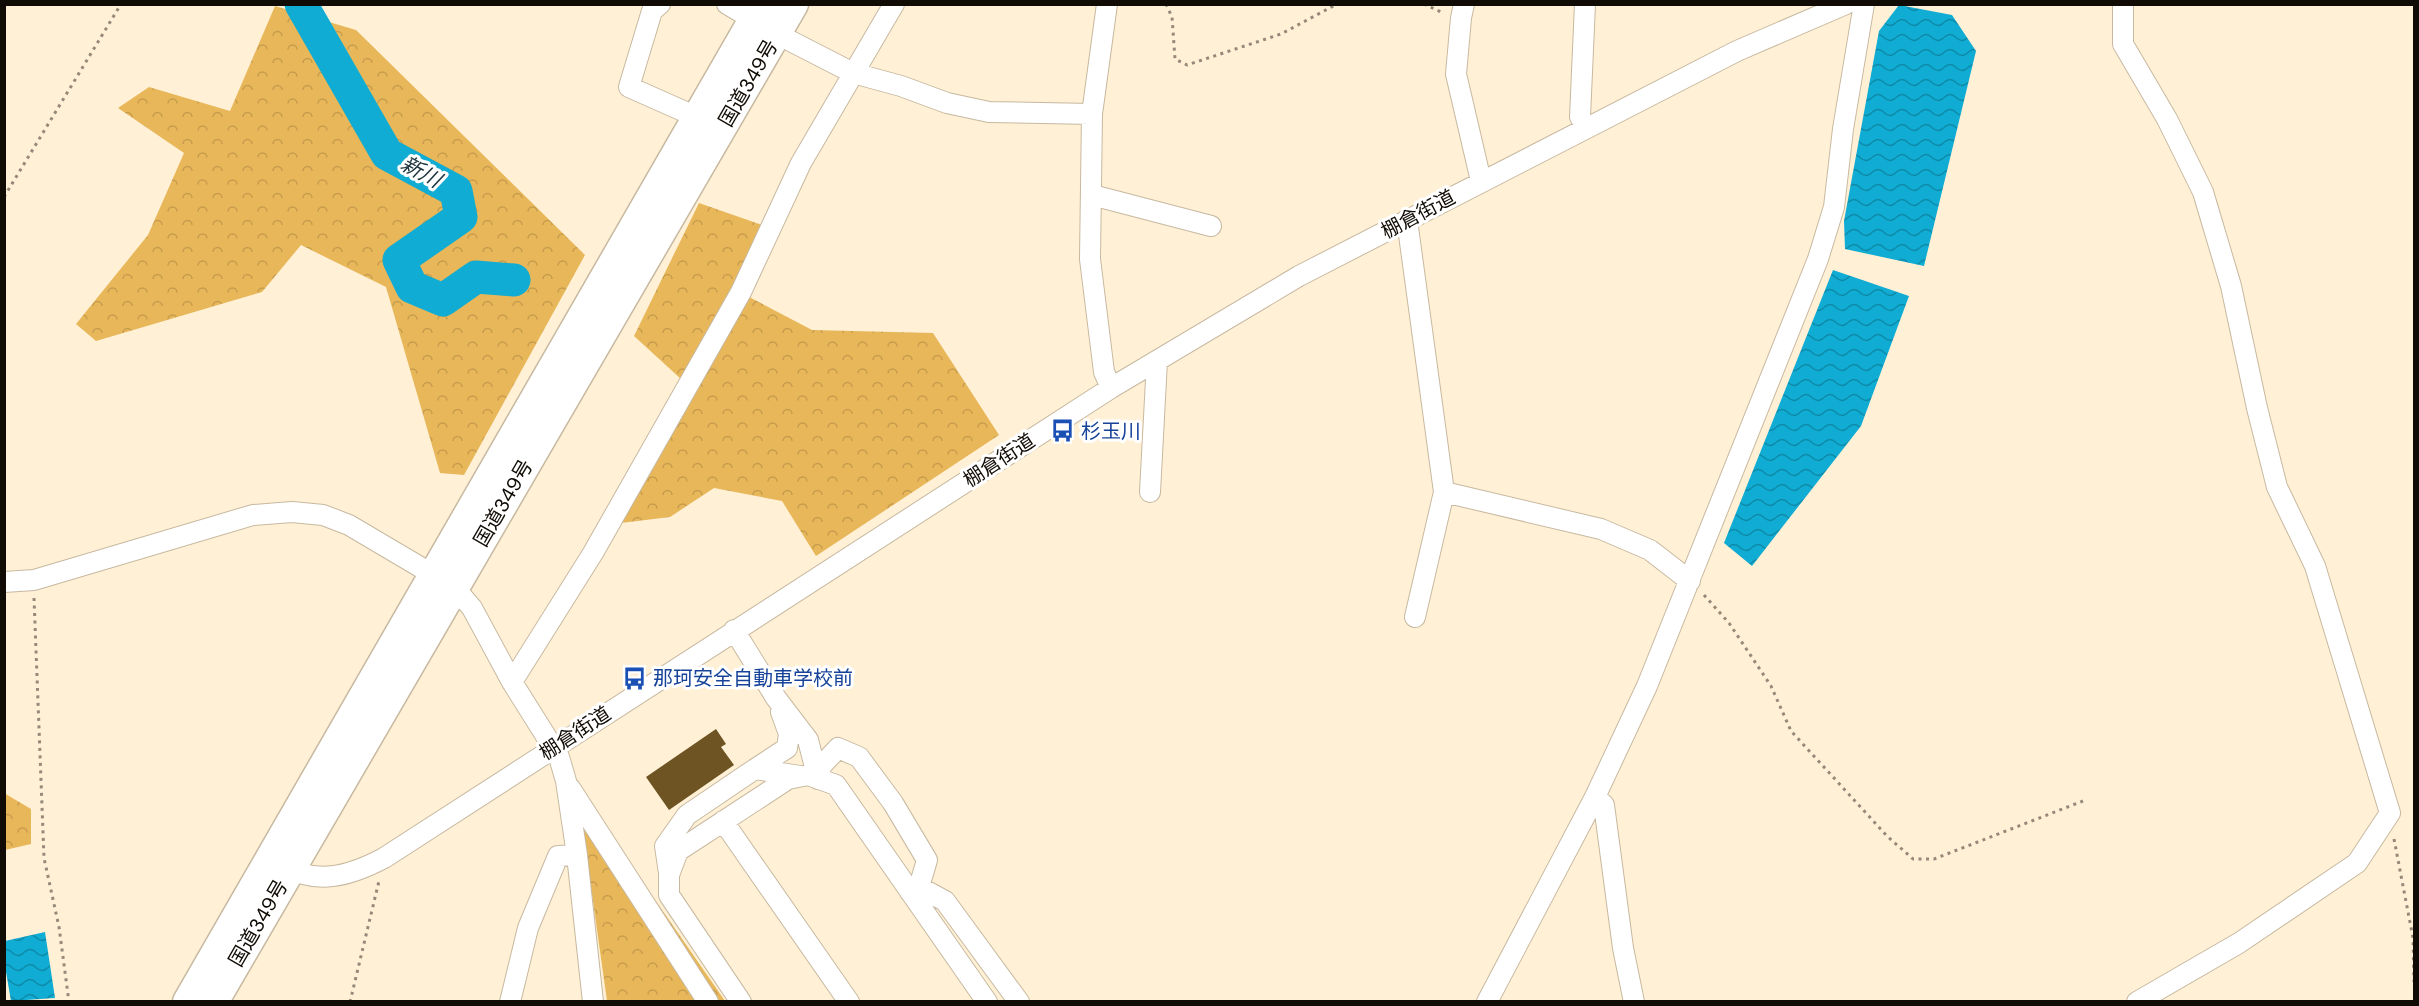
<svg xmlns="http://www.w3.org/2000/svg" width="2419" height="1006" font-family="'DM Sans','Noto Sans JP',sans-serif">
<style>
.forest{fill:url(#forest-crowns)}
.water{fill:url(#water-waves)}
.lines{fill:none;stroke-linecap:round;stroke-linejoin:round}
.river{stroke:#10acd3;stroke-width:33}
.building{fill:#6e5422}
.minor-casing{stroke:#c7b9a0;stroke-width:22}
.highway-casing{stroke:#c7b9a0;stroke-width:33}
.path{stroke:#958a79;stroke-width:3;stroke-dasharray:3 4.5;stroke-linecap:butt}
.minor{stroke:#fff;stroke-width:20}
.highway{stroke:#fff;stroke-width:30}
.labels{text-anchor:middle;dominant-baseline:central;stroke-width:6;stroke-linejoin:round;paint-order:stroke}
.street-label{font-size:20px;fill:#100b04;stroke:#fff}
.transit-label{font-size:20px;fill:#164399;stroke:#fff;text-anchor:start}
.water-label{font-size:21px;font-style:italic;fill:#20363e;stroke:#fff}
</style>
<defs>
<pattern id="forest-crowns" width="20" height="18" patternUnits="userSpaceOnUse" patternTransform="scale(1.5)"><rect width="20" height="18" fill="#e8b759"/><path d="M2 6a3 3 0 1 1 6 0M12 15a3 3 0 1 1 6 0" fill="none" stroke="#c69c4c"/></pattern>
<pattern id="water-waves" width="16" height="10" patternUnits="userSpaceOnUse" patternTransform="scale(1.5)"><rect width="16" height="10" fill="#10acd3"/><path d="M0 5q4-4 8 0t8 0" fill="none" stroke="#0e8aa9"/></pattern>
</defs>
<rect width="100%" height="100%" fill="#fff0d6"/>
<path class="forest" d="M275,6l81,24 229,225 -121,220 -24,-2 -54,-186 -85,-42 -39,47 -166,49 -20,-17 72,-89 36,-82 -66,-45 31,-21 81,24z
M699,203l63,22 -28,64 78,41 121,3 66,102 -183,121 -34,-55 -68,-13 -44,29 -49,6 72,-133 -59,-54z
M4,793l27,16v35l-26,6z
M593,810l132,191h-118l-25,-178z"/>
<path class="water" d="M1899,5l53,10 24,36 -52,215 -79,-17 -1,-28 35,-190z
M1833,270l76,26 -48,130 -109,140 -28,-23z
M45,932l10,66 -44,3 -6,-35v-25z"/>
<g class="lines">
<path class="river" d="M301,4l86,150 69,37 5,26 -62,43 13,27 31,13 33,-23 38,3"/>
</g>
<path class="building" d="M716,729l10,15 -5,3 13,18 -65,45 -23,-33z"/>
<g class="lines">
<defs>
<path id="minor" d="M660,4l-8,7 -23,76 70,31
M727,4l50,30 76,39 48,13 46,17 42,9 103,2
M1107,4l-15,110 -2,145 14,113 7,16
M1464,4l-3,14 -5,56 25,107
M1585,4l-5,113 7,10
M2123,4v40l44,75 36,73 28,94 26,122 20,79 38,79 75,247 -33,50 -118,80 -102,59
M1092,195l119,31
M1407,220l37,272
M1150,492l7,-131
M4,582l30,-2 219,-65 39,-3 31,3 26,10 105,62 18,21 40,74 47,75 7,24 11,74 16,147
M1415,617l29,-125 157,37 49,21 40,31
M734,630l42,68 32,42 10,39
M512,682l81,-129 148,-261 60,-129 93,-159
M755,769l32,-21 2,-14 -8,-22
M818,779l3,-13 17,-18 21,9 34,46 34,57 -8,27
M570,788l138,214
M1595,797l9,8 19,143 11,54
M723,821l126,181
M279,865c38,20 69,12 105,-7l727,-470 188,-112 438,-225 109,-47
M669,873l-4,-27 22,-31 68,-46 45,7
M910,892l9,-5 26,14 74,101
M510,1002l18,-74 30,-72 19,-1
M741,1002l-72,-107v-20l9,-24 110,-72 20,-4 28,10 151,217
M1487,1002l108,-205 52,-111 171,-427 16,-52 9,-78 21,-125"/>
<path id="highway" d="M188,1002l575,-998
M213,1002l580,-998"/>
</defs>
<use href="#minor" class="minor-casing"/>
<use href="#highway" class="highway-casing"/>
<path class="path" d="M1166,4l6,13 3,42 12,6 94,-31 56,-30
M1424,4l19,9
M4,197l117,-193
M1704,595l25,28 42,63 20,45 96,105 26,23h21l149,-58
M34,598l10,260 15,69 10,75
M2394,839l19,99 1,44
M350,1002l29,-121"/>
<use href="#minor" class="minor"/>
<use href="#highway" class="highway"/>
</g>
<defs>
<symbol id="bus-bare" viewBox="-9 -9 18 18"><path d="M-5-6H5V4H4V6H2V4H-2V6H-4V4H-5ZM-3.5-4V0h7V-4ZM-3.5 1.2v1.5H-2V1.2ZM2 1.2v1.5H3.5V1.2Z" fill="#1a4fb4" stroke="#fff" stroke-width="2.5" paint-order="stroke"/></symbol>
</defs>
<g fill-rule="evenodd">
<use href="#bus-bare" x="1046" y="414" width="33" height="33"/>
<use href="#bus-bare" x="618" y="662" width="33" height="33"/>
</g>
<g class="labels">
<g class="street-label">
<text transform="translate(748 83) rotate(-60)">国道349号</text>
<text transform="translate(1418 214) rotate(-28)">棚倉街道</text>
<text transform="translate(999 460) rotate(-33)">棚倉街道</text>
<text transform="translate(503 503) rotate(-60)">国道349号</text>
<text transform="translate(575 733) rotate(-33)">棚倉街道</text>
<text transform="translate(258 923) rotate(-60)">国道349号</text>
</g>
<g class="transit-label">
<text x="1081" y="431">杉玉川</text>
<text x="653" y="678">那珂安全自動車学校前</text>
</g>
<g class="water-label">
<text transform="translate(421 172) rotate(29)">新川</text>
</g>
</g>
<rect width="2419" height="1006" fill="none" stroke="#100b04" stroke-width="12"/>
</svg>
